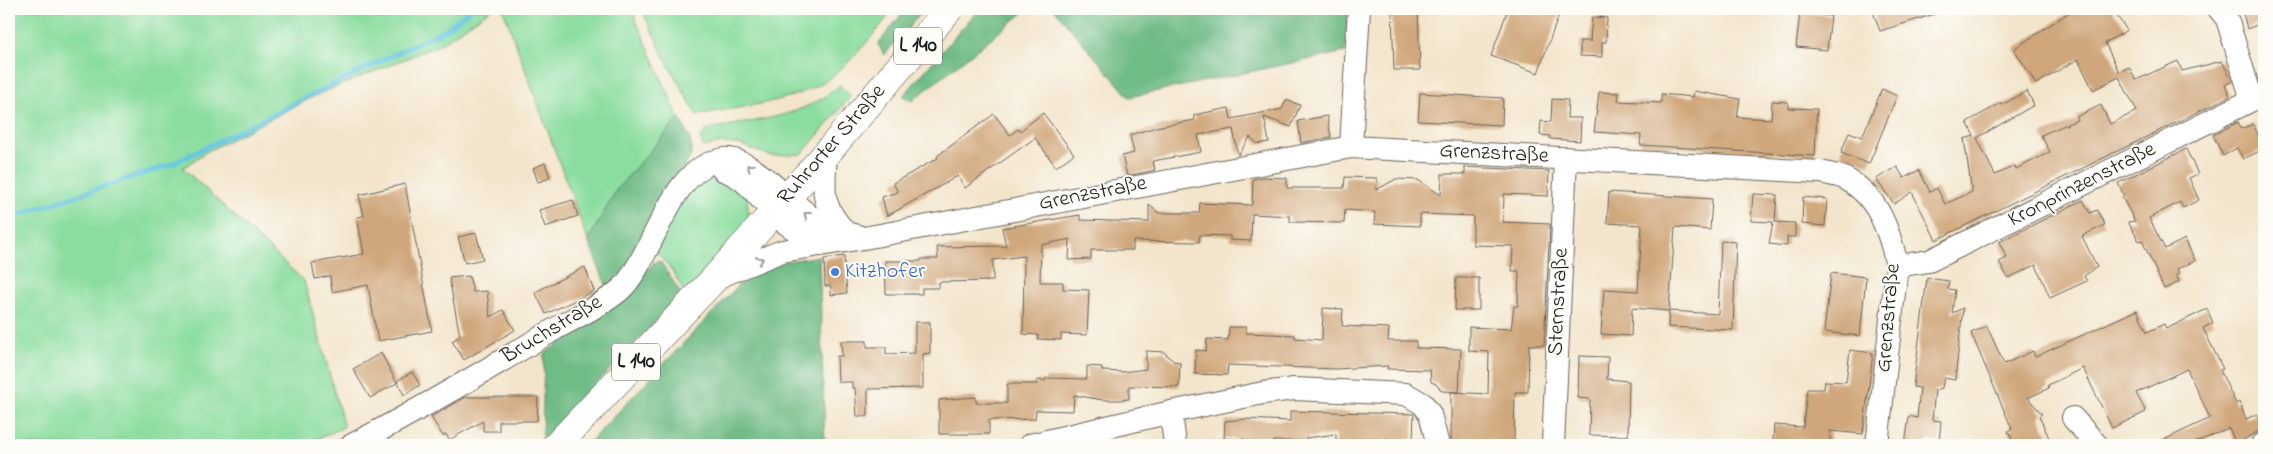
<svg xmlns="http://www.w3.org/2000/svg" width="2273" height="454" font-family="'Indie Flower',sans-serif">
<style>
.green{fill:#8add9f;stroke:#537c5e}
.forest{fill:#6fbc86;stroke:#466c51}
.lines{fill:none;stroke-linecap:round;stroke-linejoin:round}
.stream{stroke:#61c4df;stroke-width:5}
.building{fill:#d0a77b}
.minor-casing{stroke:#67625a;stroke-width:24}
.major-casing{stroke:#67625a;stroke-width:29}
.minor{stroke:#fff;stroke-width:22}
.major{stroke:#fff;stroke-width:28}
.oneway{stroke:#999}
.shop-dot{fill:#3f7fe0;stroke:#fdfcf7;stroke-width:2}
.labels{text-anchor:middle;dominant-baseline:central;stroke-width:4;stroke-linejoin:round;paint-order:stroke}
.shield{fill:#fdfcf7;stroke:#605f5e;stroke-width:1}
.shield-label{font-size:21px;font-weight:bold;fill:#1c1c1c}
.street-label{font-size:22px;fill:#1c1c1c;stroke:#fdfcf7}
.shop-label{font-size:22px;fill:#366cbe;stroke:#fdfcf7;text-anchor:start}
</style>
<rect width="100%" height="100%" fill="#fdfcf7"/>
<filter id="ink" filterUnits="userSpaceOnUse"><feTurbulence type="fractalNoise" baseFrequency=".02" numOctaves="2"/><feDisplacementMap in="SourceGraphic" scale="10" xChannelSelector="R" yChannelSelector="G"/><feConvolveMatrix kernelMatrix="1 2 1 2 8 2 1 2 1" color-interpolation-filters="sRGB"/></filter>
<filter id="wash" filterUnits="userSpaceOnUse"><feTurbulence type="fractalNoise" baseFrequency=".0096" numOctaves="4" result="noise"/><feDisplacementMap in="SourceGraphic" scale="20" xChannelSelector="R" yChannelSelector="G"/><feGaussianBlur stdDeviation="1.12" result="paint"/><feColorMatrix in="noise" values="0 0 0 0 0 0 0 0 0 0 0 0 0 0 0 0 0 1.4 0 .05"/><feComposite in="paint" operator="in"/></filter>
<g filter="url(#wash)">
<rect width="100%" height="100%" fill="#f3e5cc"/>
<path class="green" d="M9,9h482l-52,36 -120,49 -115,59 -21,15 121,113 40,146 -40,18h-295z
M503,9h128l48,109 -62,71 -29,52z
M642,9l18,1 234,-1c-19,23 -38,49 -62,67 -31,26 -95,31 -135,39l-33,-58z
M840,85l11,11 -49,58 -31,2 -33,-12 -15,-1 -20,4 -3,-10 9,-8c46,-9 95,-11 131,-44z
M711,179l19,4 17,14 2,23 -39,52 -26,20 -11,-20 -19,-23c14,-24 27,-63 57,-70z"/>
<path class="forest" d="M906,9h19l-41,46 -6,-11z
M979,9h49l-116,92 -9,-5z
M1054,9h294l-3,43 -216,45z
M679,118c7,11 16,26 11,40 -4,8 -12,14 -17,21 -23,34 -33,82 -66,108l-19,-46 29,-52z
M819,256l6,189h-238l165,-174 30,-9z
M660,261l20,31 -4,8 -134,141 2,-87 86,-60 23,-31z"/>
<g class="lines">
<path class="stream" d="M9,218l163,-54 274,-135 25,-20"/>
</g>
<g id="blocks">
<path class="building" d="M1392,9h26l2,61h-26z
M1508,9h53l-23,64 -47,-17z
M1872,9h68l1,3 -61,19z
M2074,9h38l15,21 -22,13 14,29 10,-5 7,13 42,-19 4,10 40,-10 10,20 -7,4 5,11 -294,144 -24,-48 -18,12 -18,-25 21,-12 7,11 15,-8 11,22 7,-4 8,16 27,-12 -8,-53 10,-3 -7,-14 34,-19 1,2 25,-14 7,14 -57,33 18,37 20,-9 1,3 34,-17 -9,-17 36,-15 -1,-3 25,-12 9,19 27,-13 -18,-34 -26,13 -15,-31 -42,25 -22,-35z
M2242,9h22v13l-17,7z
M1800,13l31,3 -4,34 -31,-3z
M1592,17l15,1 -1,24h-4v15l-22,-1v-15h12h-2z
M1882,89l15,7 -28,68 -28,-11 8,-21 13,5z
M1694,91l46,8 -3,18 34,2 1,-18 16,1v6l29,1 -2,47 -175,-11 1,-10 -47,-3 5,-40 20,1 -1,8 43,2v-9l32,3z
M1420,93l83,5 -1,27 -84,-4z
M1552,99l16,1 -1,18h14l-1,23 -30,-2v-3l-10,-1 1,-14 10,1z
M1286,100l14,5 -9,22 -27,-10 5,25 -11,2 -8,-7 -12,18 -5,-26 -35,6 3,17 -48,9 2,9 -28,6 -5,-20 12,-3 -4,-18 26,-8 39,-7 -1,-5 35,-7 2,11 51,-10z
M1043,113l31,41 -18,13 -21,-29 -70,50 -7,-12 -71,40 -5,-19 16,-5 -5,-9 45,-25 -1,-2 57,-42 16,21 8,-6 2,2z
M1327,116l4,21 -30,6 -3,-22z
M2238,122l3,7 12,-5 11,23v2l-21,10 -6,-11 -14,8 -10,-21z
M2186,149l12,25 -9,4 10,22 -16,8 -3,-6 -31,16 16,31 20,-10 10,22 -18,8 2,5 -3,1 3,7 -15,7 -22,-49 -3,1 -11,-19 7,-1 -13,-24 2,-1 -6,-13z
M545,163l5,15 -12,4 -5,-14z
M1465,167l84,4 -1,25 -44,-2 -1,28 47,2 -6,121h-15l-1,47h-13l-1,53 -63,-3v-50l37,2 1,-42 -20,-1v-24l42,2 3,-23h4l1,-35h-7l1,-25 -40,-1v-29l-53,-2v12l-46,-2 1,-12 -30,-2 -1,13 -54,-1v-6l-38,-2 -1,27 -21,-1v-4l-30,-1 -1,7 -66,-1v9h-42v9l-22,1 1,-21 -29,6 -1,37h23v7l26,1 -2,45 -26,-1v6l-23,-1v-4l-15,-1 1,-78 -31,4v21l-54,1v6h-17v6h-36l-1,-33h36v-2h17l-1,-12 69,-1 -4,-18 78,-13v5l69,2v-17l10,8h40l1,-10 52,2 1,-26 10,-2 24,1v10h57l1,-11 32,1 -1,12 20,-11 22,1 23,15 1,-21h23z
M405,184l27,147 -54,10 -10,-56 -36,7 -2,-16 -15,3 -3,-16 52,-9 -7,-37 7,-1 -5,-21z
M1609,192l103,7 -2,31 -35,-3 -6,84 -37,-3 -1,28 -30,-2 3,-45 34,2 3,-48 1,-18 -35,-2z
M1753,194l24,1 -2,27 20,1v14h-8v9l-18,-2 4,-22 -22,-1z
M1803,197l24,2 -2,27 -23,-2z
M573,200l5,16 -33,11 -6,-17z
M2083,200l7,13 7,-3 8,15 -23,11 15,31 -13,9 3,5 -37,17 -14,-33 -28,13 -9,-16 8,-4 -8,-16z
M476,233l7,26 -18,4 -7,-26z
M1721,241l15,1 -3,88 -65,-3 1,-16 49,3z
M844,256l3,37 -16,2v-9h-6l-1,-27z
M585,267l9,24 -48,23 -11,-22z
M1831,273l35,4 -6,59 -36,-4z
M469,276l4,16 14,-1 3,26 13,-7 12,20 -51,30 -12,-19 8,-5 -11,-58z
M1456,278h23v32h-24z
M1927,278l22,3 -1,8 7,1 -3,23 11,-5 -8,72 -11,-2 -2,10 -7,2 -3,30 9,1 -2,21 -12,-2 -1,5h-21l4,-29 8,2 3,-30 -7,-1z
M1323,308l20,1 -1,17 47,2 -1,13h28v7l45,1 -2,43 -17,-1 -6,-7 -5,-2 -1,-12 -43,-1 1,-3 -53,3 -107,-4 -1,10 -32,-1 1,-24 10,1 1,-12 21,1 1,-13h17v6l49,2v3l27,2z
M2207,309l6,14 -10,5 20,41 -3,1 16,34 3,-2 7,17 11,-5 7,14 -28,16 -7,-16 -39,17h-37l57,-27 -23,-49 -51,24 10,19 -34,16 -29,-60 -35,17 1,3 -21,10 14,16 -3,2 11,24 -10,5h-25l-7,-14 4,-2 -41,-96 16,-7 17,38 29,-13 2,6 102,-47 10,22 17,-8 2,5z
M915,322h15v31l-7,1v34l-55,1v27h-11l-2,-28h-3v-6h-14l-1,-26h5l-1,-15h26v6h19v7l29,-1z
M1850,350l23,3 -10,81 -33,-3v14h-32v-3l-25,-2 1,-15 29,2 4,-38h17l1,-8 21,1z
M1146,351l18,1 9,9 7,1 -1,25 -50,-1v13l-9,1h-17l-29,-5 -1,16 -37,-1 -1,9 -46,1v14h-50v-34l37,-3v6h31v-19h30v-4l8,1 1,-3 41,1v-13l15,1v4l20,1 24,-3z
M381,353l16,30 -27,15 -17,-29z
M1579,356l29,1 -1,22 22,2 -1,55 -39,-1 1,-36 -12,-1z
M412,372l8,13 -16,10 -7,-14z
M466,397h72l-1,24h-38v10h-16v-10l-34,19 -3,-6 -3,2 -12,-19z
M1290,411l124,3 -1,26 -28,-2 -1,7h-48v-11l-30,4v3h-32l-1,4h-29v-6h-20l1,-18 20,-2 45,2z"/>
</g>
</g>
<g filter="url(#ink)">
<use href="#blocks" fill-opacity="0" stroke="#67625a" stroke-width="1"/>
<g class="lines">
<defs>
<path id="minor" d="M2219,9l8,10 25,81
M1351,147l8,-138
M826,154c-2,38 -7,49 20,79
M723,170c23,7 34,26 50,42 13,14 31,23 48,33
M1897,266l32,-5 323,-161 12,-3
M716,278l66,-27 82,-13 487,-91 470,25c7,2 16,3 23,6 34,17 46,54 53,88l-20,179
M1171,412l4,33
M2073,418l24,27
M352,445c69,-36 136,-76 203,-116 19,-11 56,-28 70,-44 32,-38 45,-118 99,-126 26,-4 74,52 98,66 10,6 25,8 36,11
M1030,445l141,-33 92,-19 31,-4 112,5 17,10 7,10 8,31
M1553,445l13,-287
M2262,445l2,-1"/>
<path id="major" d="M557,445l158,-167 111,-124 123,-145"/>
</defs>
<use href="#minor" class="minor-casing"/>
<use href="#major" class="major-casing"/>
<use href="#minor" class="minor"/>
<use href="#major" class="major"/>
</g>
<defs><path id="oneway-chevron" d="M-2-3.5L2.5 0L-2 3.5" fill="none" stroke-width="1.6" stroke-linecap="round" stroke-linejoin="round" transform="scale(1.25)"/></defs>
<g class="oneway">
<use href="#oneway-chevron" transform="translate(750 167) rotate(-145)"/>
<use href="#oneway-chevron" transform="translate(807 215) rotate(-142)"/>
<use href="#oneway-chevron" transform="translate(760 260) rotate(-22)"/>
</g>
</g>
<circle class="shop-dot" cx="835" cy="272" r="5"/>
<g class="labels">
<g class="shield">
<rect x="894" y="27.5" width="48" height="37" rx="4"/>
<rect x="612" y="343.5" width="48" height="37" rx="4"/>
</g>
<g class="shield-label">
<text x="918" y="46">L 140</text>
<text x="636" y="362">L 140</text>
</g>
<g class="street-label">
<text transform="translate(832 145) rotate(-49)">Ruhrorter Straße</text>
<text transform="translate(1494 154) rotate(3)">Grenzstraße</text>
<text transform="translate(2082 185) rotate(-27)">Kronprinzenstraße</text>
<text transform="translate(1093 194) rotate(-11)">Grenzstraße</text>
<text transform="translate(1559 302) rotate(-87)">Sternstraße</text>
<text transform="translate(1889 318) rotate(-85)">Grenzstraße</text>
<text transform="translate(552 330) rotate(-31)">Bruchstraße</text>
</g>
<g class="shop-label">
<text x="845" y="272">Kitzhofer</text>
</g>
</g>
<rect width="2273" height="454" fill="none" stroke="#fdfcf7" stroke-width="30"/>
</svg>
